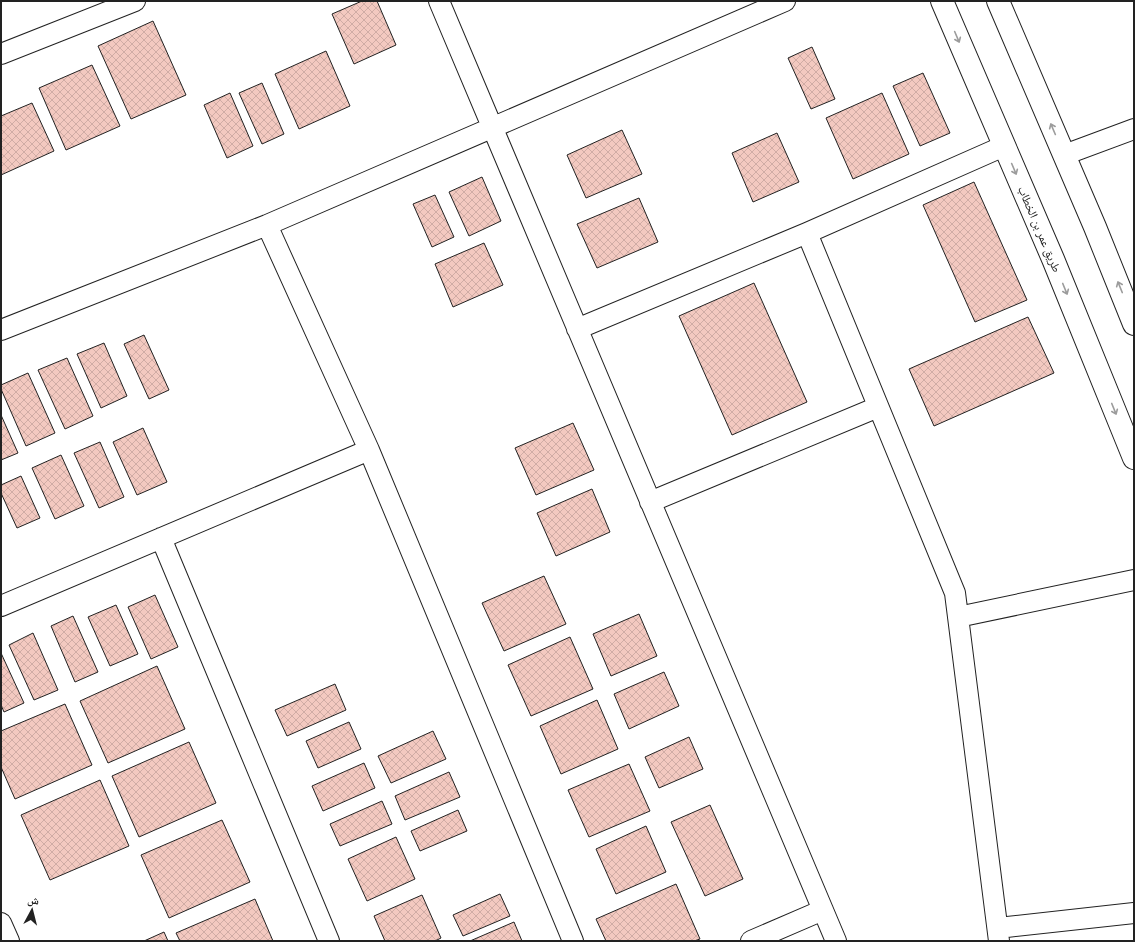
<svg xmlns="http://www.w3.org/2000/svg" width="1135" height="942" font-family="'IBM Plex Sans','Noto Naskh Arabic',sans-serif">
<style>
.building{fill:url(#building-cross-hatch);stroke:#222}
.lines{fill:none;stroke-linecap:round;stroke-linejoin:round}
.minor-casing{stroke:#222;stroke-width:22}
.secondary-casing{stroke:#222;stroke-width:24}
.minor{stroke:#fff;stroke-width:20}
.secondary{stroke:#fff;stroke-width:22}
.oneway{stroke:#9c9c9c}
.labels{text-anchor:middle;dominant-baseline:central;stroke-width:3;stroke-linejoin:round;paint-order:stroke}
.street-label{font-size:12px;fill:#222;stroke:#fff}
</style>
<defs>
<pattern id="building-cross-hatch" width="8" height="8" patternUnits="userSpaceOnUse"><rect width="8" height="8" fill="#f3c9c0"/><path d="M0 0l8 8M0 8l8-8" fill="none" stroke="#d0aca5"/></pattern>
</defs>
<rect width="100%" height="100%" fill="#fff"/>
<path class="building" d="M362,1h15l19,44 -42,19 -22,-50z
M153,21l33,74 -55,24 -33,-73z
M812,47l23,52 -24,10 -23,-51z
M326,51l24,55 -51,23 -24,-55z
M92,65l28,61 -54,24 -27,-62z
M923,73l27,60 -30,13 -27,-60z
M262,83l22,51 -22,10 -23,-51z
M230,93l23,53 -26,12 -23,-53z
M882,93l27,61 -56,25 -27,-61z
M32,103l22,48 -53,24v-59z
M622,130l20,44 -56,24 -19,-43z
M777,133l22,49 -46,20 -21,-49z
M482,177l19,44 -32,15 -20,-44z
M974,182l53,118 -52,22 -52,-117z
M435,195l19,42 -22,10 -19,-43z
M639,198l19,44 -61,26 -20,-44z
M484,243l19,42 -50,22 -18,-43z
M754,283l53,119 -75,33 -53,-119z
M1028,317l26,56 -120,53 -25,-57z
M144,335l25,55 -20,9 -25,-55z
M104,343l23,53 -26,12 -24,-54z
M67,358l26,58 -28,13 -27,-59z
M28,373l27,60 -29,13 -25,-57v-4z
M1,415l17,38 -17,7z
M573,423l21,47 -58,25 -21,-47z
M143,428l24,54 -30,13 -24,-53z
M100,442l24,55 -25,11 -25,-55z
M61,455l23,51 -29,13 -23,-51z
M21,476l19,42 -23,10 -16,-35v-8z
M592,489l18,43 -54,24 -19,-43z
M544,576l22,48 -62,27 -22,-48z
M155,595l23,52 -27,12 -23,-52z
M116,605l22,49 -28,12 -22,-49z
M639,614l18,42 -46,20 -18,-42z
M73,616l25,56 -23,10 -24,-56z
M33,633l25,57 -24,10 -25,-55z
M570,637l23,52 -62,27 -23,-51z
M1,653l23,50 -20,9 -3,-7z
M157,666l28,63 -77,34 -28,-62z
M664,672l15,34 -50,23 -15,-35z
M335,684l11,26 -59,26 -12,-26z
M597,700l21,49 -57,25 -21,-48z
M65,704l27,61 -77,34 -14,-32v-36z
M349,722l12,27 -43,19 -12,-27z
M433,731l13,28 -55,24 -13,-27z
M689,737l14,32 -44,19 -14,-31z
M189,742l27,61 -77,34 -27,-61z
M364,763l11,25 -52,23 -11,-25z
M629,764l21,47 -61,26 -21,-47z
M449,772l11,25 -55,23 -10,-24z
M100,780l29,66 -79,34 -29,-65z
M382,801l10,23 -52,22 -10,-22z
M710,805l33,74 -38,17 -34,-74z
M458,810l9,21 -47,20 -9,-20z
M222,820l28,62 -81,36 -28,-63z
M646,826l20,46 -50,22 -20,-45z
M396,837l19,42 -48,22 -19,-42z
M676,884l24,55 -6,2h-88l-10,-22z
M500,894l10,22 -47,20 -10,-21z
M422,895l19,43 -6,3h-50l-11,-25z
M255,899l18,42h-93l-4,-8z
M514,922l8,19h-52z
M164,932l4,9h-24z"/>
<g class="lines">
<defs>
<path id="minor" d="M439,1l397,940
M1,54l134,-53
M1064,155l70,-26
M267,225l102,225 204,491
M807,233l148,360 44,348
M577,329l230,-96 197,-87
M1,330l266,-105 518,-224
M650,502l228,-95
M161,538l168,403
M1,606l368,-156
M958,617l176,-37
M1,923l8,18
M998,928l136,-15
M751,941l72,-31"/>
<path id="secondary" d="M942,1l111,258 81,199
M998,1l97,226 39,97"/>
</defs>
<use href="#minor" class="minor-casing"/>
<use href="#secondary" class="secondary-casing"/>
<use href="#minor" class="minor"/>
<use href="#secondary" class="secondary"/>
</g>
<defs><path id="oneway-shaft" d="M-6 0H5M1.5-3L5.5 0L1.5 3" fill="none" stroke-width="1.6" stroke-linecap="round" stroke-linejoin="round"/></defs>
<g class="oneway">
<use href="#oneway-shaft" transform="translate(957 37) rotate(67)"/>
<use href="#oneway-shaft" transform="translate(1053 129) rotate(-113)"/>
<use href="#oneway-shaft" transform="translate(1014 169) rotate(67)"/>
<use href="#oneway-shaft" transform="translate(1120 287) rotate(-112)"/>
<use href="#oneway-shaft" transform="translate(1065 289) rotate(68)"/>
<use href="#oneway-shaft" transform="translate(1114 409) rotate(68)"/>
</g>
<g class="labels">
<g class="street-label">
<text transform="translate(1040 229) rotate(67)">طريق عمر بن الخطاب</text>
</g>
</g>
<rect width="1135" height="942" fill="none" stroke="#222222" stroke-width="4"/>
<g transform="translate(32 910) rotate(7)" stroke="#ffffff" stroke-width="3" paint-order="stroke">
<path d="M0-3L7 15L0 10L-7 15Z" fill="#222222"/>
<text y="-6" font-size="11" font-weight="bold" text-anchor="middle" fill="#222222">ش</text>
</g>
</svg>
